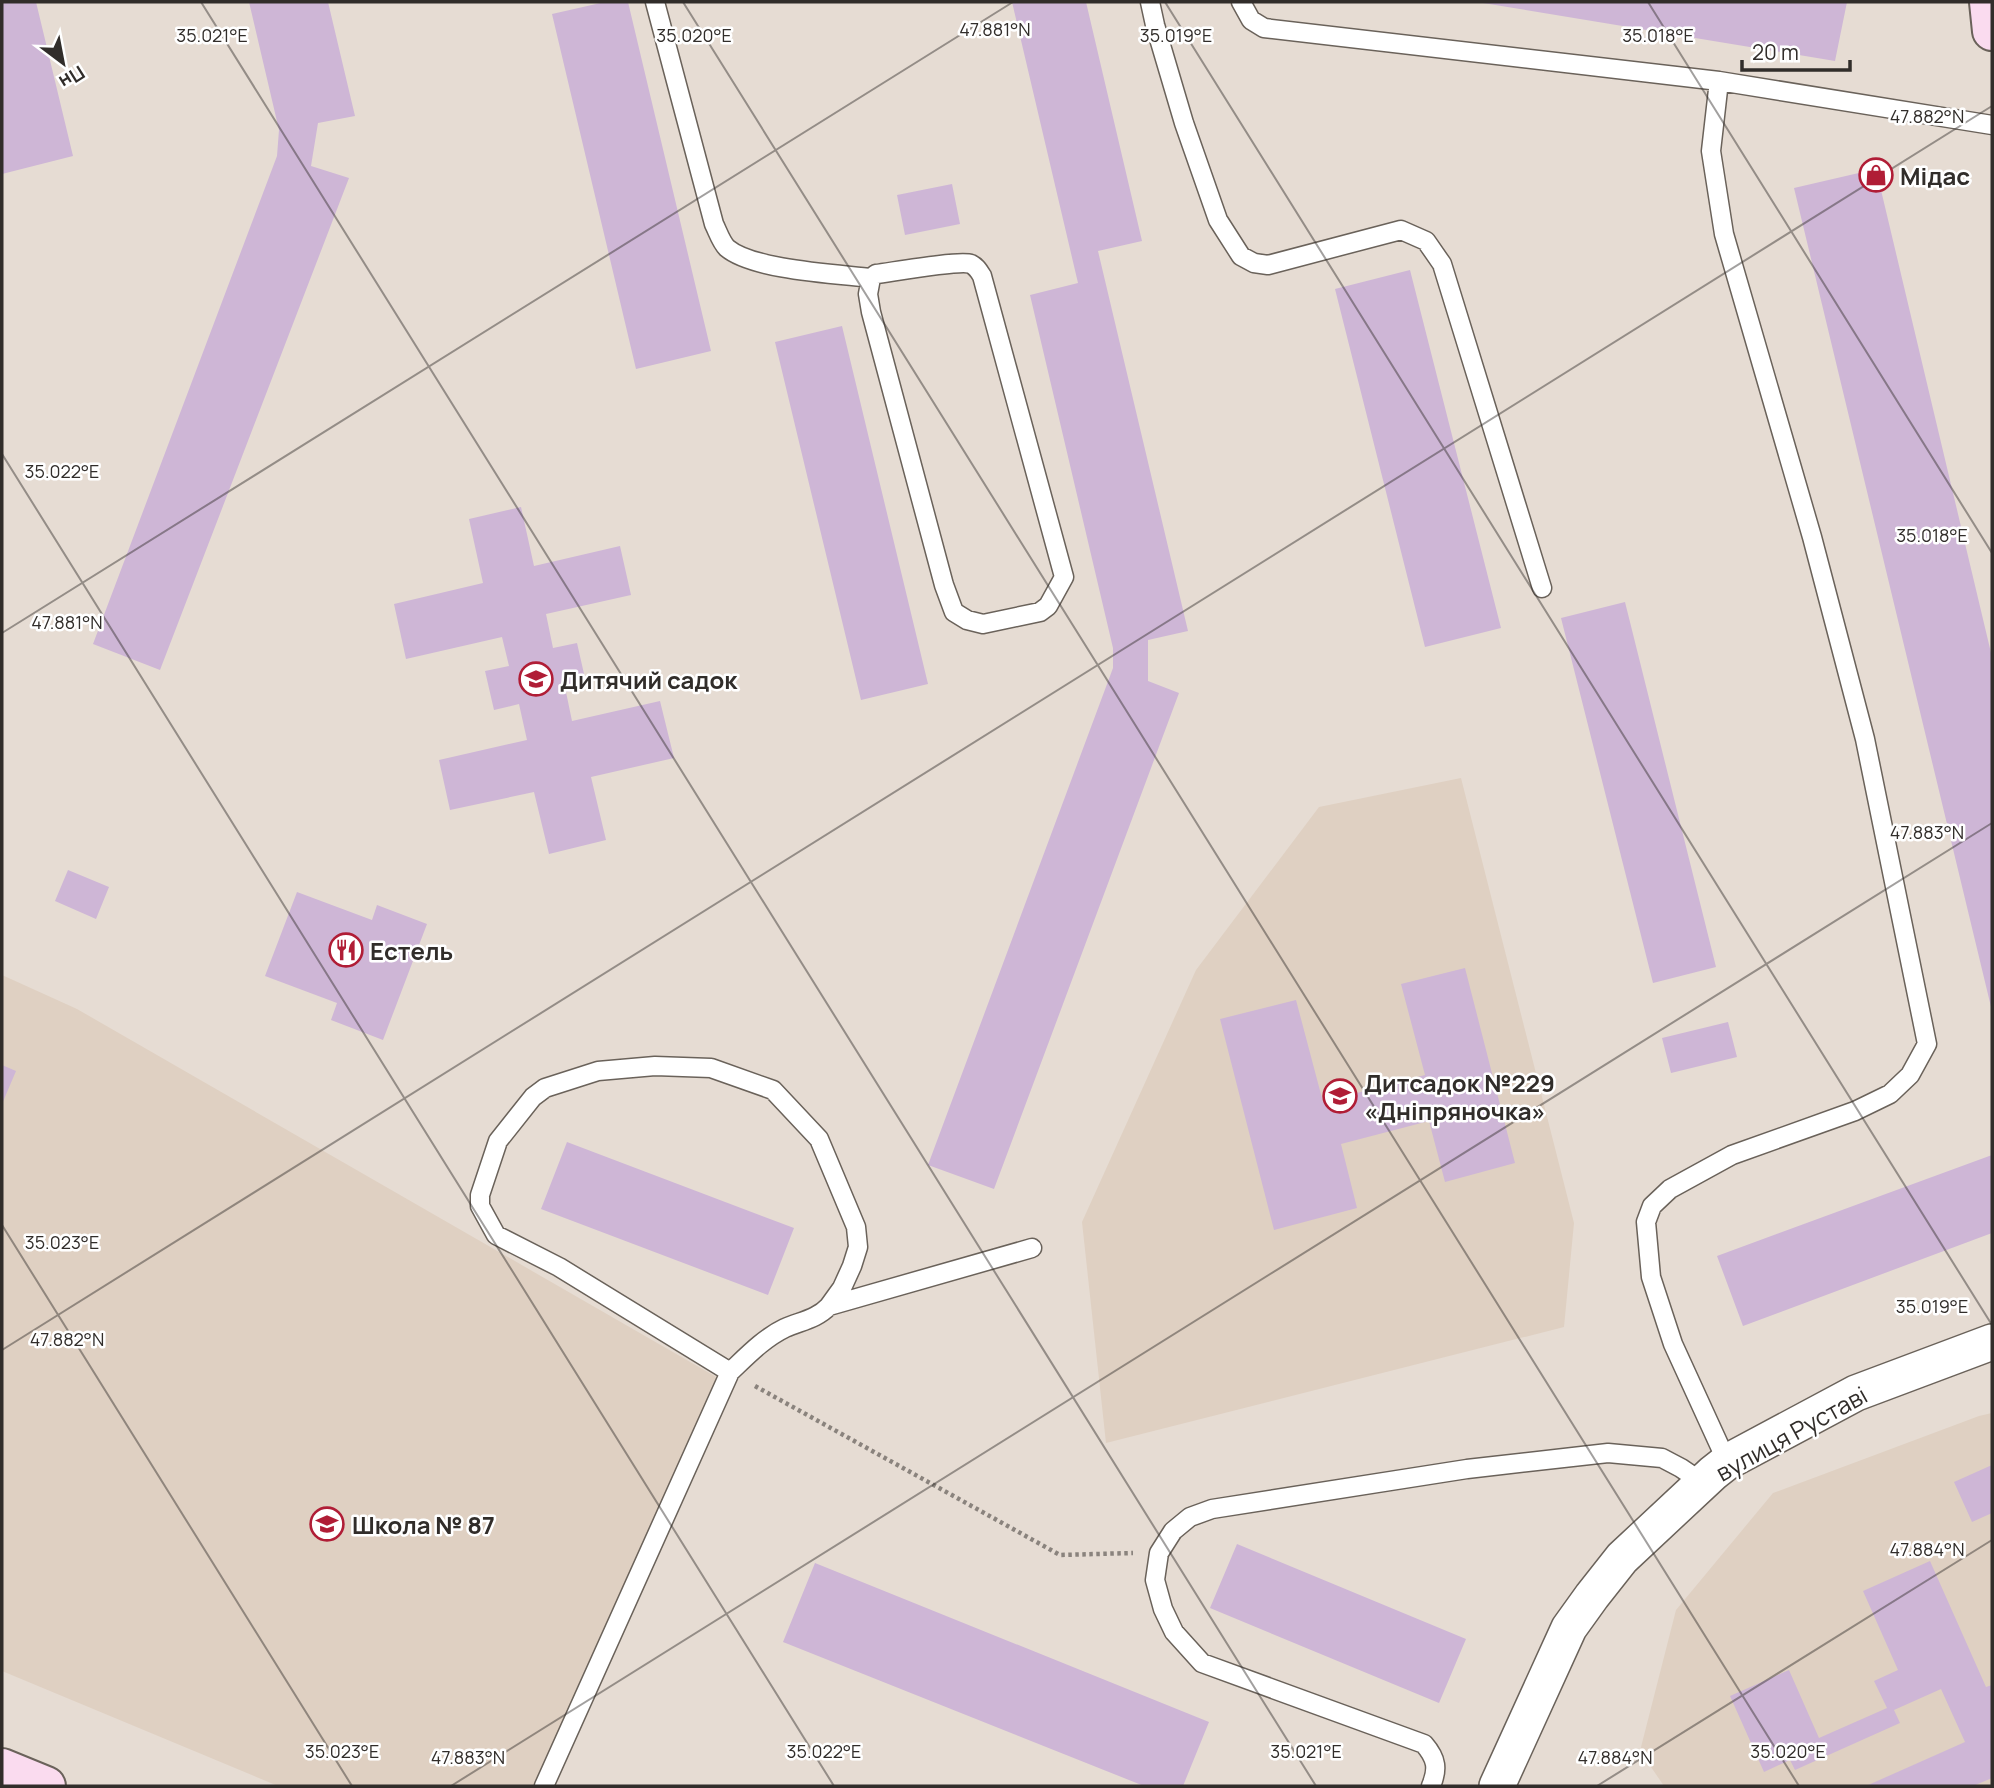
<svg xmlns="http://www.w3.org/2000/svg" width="1994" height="1788" font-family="Manrope,sans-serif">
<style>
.built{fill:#dfd0c2}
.building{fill:#ceb6d6}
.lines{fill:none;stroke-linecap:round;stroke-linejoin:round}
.lane-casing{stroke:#6a625a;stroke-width:21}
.street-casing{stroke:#6a625a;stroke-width:38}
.secondary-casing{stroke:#6a625a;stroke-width:42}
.path{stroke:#8a837d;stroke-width:4.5;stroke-dasharray:3.5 3.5;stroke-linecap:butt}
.lane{stroke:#fff;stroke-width:18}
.street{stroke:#fff;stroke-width:35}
.secondary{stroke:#fadbef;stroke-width:38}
.ticks{fill:none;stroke:#312d2a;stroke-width:2;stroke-opacity:0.45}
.labels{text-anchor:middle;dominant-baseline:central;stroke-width:5;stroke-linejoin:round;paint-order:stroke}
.poi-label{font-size:24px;font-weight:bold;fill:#312d2a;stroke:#fff;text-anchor:start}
.street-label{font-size:24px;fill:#312d2a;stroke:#fff}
.ticks-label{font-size:18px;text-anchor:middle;fill:#312d2a;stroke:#fff;stroke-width:5;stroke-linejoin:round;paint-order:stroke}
</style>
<rect width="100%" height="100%" fill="#e6dcd3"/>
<path class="built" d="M1461,778l113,445 -10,104 -458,116 -24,-221 114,-252 123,-163z
M2,975l75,34 641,369 -173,408h-267l-276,-115z
M1992,1413v373h-328l-24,-35 36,-141 97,-117 206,-77z"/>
<path class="building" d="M2,2h34l37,154 -71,18z
M249,2h79l27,114 -37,7 -7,43 38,12 -189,492 -67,-26 184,-488 2,-26z
M605,2h23l83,349 -75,18 -84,-355z
M1012,2h74l56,239 -44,10 90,380 -40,9v41l31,12 -185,496 -66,-24 185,-497v-20l-83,-353 48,-12z
M1483,2h364l-12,59 -352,-58z
M1876,169l116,488v354l-198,-823z
M952,184l8,40 -55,11 -8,-40z
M1410,270l91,358 -76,19 -90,-358z
M842,326l86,358 -67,16 -86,-358z
M521,507l13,59 86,-20 11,49 -85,19 7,34 24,-5 10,44 -21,5 6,29 88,-20 14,57 -83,19 15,63 -57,14 -15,-62 -84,18 -11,-50 88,-20 -8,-36 -25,6 -9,-39 24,-5 -7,-29 -96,22 -12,-55 89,-21 -14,-64z
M1625,602l91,365 -63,16 -92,-365z
M68,870l41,17 -13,32 -41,-18z
M297,892l75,28 5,-15 50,19 -44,116 -52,-20 6,-17 -72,-27z
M1465,968l50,195 -70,19 -16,-61 -88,23 16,64 -83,22 -54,-211 76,-19 27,102 102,-27 -24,-91z
M1728,1022l9,35 -66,16 -9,-35z
M2,1065l14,6 -14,33z
M567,1142l227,86 -26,67 -227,-86z
M1992,1155v78l-249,93 -26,-70z
M1992,1465v48l-20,9 -18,-40z
M1237,1544l229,95 -27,64 -229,-95z
M1930,1561l56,126 6,-2v93l-19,8h-107l99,-44 -24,-53 -47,21 6,13 -105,47 -5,-10 -26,12 -34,-76 59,-26 30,68 68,-30 -13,-27 24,-11 -35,-79z
M815,1563l394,159 -26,64h-39l-361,-144z"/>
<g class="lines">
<defs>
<path id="lane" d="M655,2l59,222c4,8 7,18 13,24 26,22 110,26 144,30l5,-4c16,-2 84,-14 95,-10 6,3 8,7 11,12l82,301 -16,29 -8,6 -57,12 -16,-4 -13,-8 -10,-27 -73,-273 -3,-18 3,-16
M1150,2l5,23 29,98 34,97 23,36 13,7 14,2 133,-35 25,11 16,23 100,324
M1241,2l10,18 13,8 455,53 273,44
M1719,81l-8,70 13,83 88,303 53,202 62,305 -17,31 -20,19 -35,17 -123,44 -62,34 -18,17 -6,16 5,55 22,67 54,118
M730,1372l-171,-105 -63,-32 -16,-29v-11l18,-54 35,-44 12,-9 53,-17 57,-5 56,2 62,22 46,49 37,88 2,20 -6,19 -10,22 -13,18
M544,1786l186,-414c17,-16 34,-34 55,-44 16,-7 32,-9 44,-22l203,-58
M1431,1786c7,-17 6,-27 -7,-42l-222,-81 -28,-31 -11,-23 -8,-29 4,-27 14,-22 17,-14 22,-8 255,-40 141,-16 54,5 19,10 22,15"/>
<path id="street" d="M1497,1786l72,-158 23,-32 30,-38 91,-85 14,-11 129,-69 136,-51"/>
<path id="secondary" d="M1989,2l3,29
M2,1768l44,18"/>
</defs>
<use href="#lane" class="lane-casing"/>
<use href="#street" class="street-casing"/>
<use href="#secondary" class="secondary-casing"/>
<path class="path" d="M755,1386l305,169 73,-2"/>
<use href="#lane" class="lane"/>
<use href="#street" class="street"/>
<use href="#secondary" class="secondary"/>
</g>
<path class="ticks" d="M201,2l1115,1784M683,2l1116,1784M1165,2l827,1323M1648,2l344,551M2,454l832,1332M2,633l1011,-631M2,1225l350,561M2,1350l1990,-1244M451,1786l1541,-963M1597,1786l395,-246"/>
<defs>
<symbol id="shop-ring" viewBox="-11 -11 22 22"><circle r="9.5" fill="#fff" stroke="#b01d36" stroke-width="1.5"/><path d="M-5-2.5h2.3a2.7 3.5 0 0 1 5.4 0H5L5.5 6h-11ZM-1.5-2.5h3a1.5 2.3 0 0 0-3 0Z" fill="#b01d36"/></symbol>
<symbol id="school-ring" viewBox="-11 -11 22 22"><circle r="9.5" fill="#fff" stroke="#b01d36" stroke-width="1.5"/><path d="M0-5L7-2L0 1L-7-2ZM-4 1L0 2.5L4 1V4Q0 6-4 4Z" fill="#b01d36"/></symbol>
<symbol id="restaurant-ring" viewBox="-11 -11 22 22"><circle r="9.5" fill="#fff" stroke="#b01d36" stroke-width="1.5"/><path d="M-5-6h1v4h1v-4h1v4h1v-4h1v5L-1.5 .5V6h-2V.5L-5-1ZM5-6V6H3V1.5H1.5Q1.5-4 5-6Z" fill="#b01d36"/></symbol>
</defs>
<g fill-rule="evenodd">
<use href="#shop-ring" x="1857" y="156" width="38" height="38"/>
<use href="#school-ring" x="517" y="660" width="38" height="38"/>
<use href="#restaurant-ring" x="327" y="931" width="38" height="38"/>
<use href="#school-ring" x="1321" y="1077" width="38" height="38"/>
<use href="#school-ring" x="308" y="1505" width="38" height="38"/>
</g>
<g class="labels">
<g class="poi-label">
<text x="1900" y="175">Мідас</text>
<text x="560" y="679">Дитячий садок</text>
<text x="370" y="950">Естель</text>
<text x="1364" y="1082">Дитсадок №229<tspan x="1364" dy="28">«Дніпряночка»</tspan></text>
<text x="352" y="1524">Школа № 87</text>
</g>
<g class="street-label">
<text transform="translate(1791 1433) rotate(-29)">вулиця Руставі</text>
</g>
</g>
<g class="ticks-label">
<text x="995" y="36">47.881°N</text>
<text x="212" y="42">35.021°E</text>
<text x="694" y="42">35.020°E</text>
<text x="1176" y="42">35.019°E</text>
<text x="1658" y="42">35.018°E</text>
<text x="1927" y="123">47.882°N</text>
<text x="62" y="478">35.022°E</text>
<text x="1932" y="542">35.018°E</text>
<text x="67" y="629">47.881°N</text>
<text x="1927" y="839">47.883°N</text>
<text x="62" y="1249">35.023°E</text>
<text x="1932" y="1313">35.019°E</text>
<text x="67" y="1346">47.882°N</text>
<text x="1927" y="1556">47.884°N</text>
<text x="342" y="1758">35.023°E</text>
<text x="824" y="1758">35.022°E</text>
<text x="1306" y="1758">35.021°E</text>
<text x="1788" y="1758">35.020°E</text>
<text x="468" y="1764">47.883°N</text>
<text x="1615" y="1764">47.884°N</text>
</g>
<rect width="1994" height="1788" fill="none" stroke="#312d2a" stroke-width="7"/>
<g transform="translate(63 63) rotate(148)" stroke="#ffffff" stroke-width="5" paint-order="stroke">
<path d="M0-5L12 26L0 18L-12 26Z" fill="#312d2a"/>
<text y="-10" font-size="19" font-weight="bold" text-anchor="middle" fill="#312d2a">Пн</text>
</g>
<path d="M1742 60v10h108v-10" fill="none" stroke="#312d2a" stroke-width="3.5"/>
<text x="1752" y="60" font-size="21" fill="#312d2a" stroke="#ffffff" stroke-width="5" paint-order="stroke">20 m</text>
</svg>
